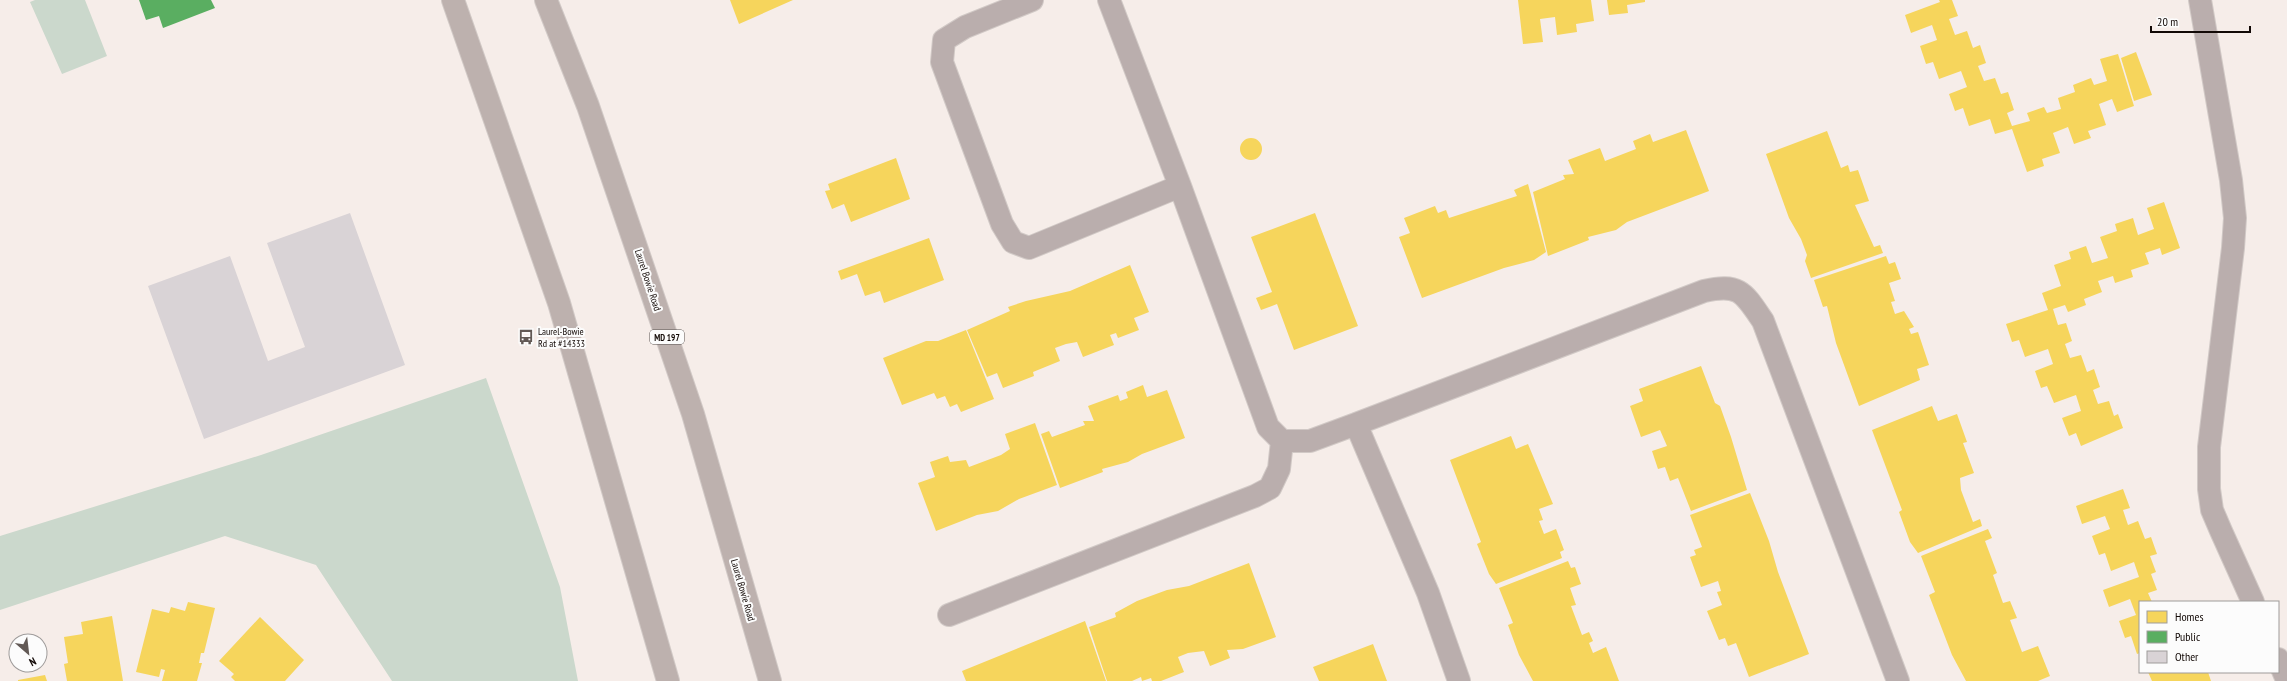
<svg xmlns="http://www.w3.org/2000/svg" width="2287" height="681" font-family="'PT Sans Narrow',sans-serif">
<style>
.green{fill:#cbd8cc}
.homes{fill:#f6d55c}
.public{fill:#5aae61}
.building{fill:#d9d3d6}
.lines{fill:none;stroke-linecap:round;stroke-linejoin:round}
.street-casing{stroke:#d1c9c6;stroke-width:24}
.primary-casing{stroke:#d1c9c6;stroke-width:24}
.street{stroke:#baaead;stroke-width:22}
.primary{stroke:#bdb1ae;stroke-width:22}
.labels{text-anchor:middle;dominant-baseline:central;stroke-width:4;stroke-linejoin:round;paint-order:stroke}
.shield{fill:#fcfcfc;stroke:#585250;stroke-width:1}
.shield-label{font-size:9px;font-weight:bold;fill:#120906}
.street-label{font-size:10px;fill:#120906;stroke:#fcfcfc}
.poi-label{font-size:10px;fill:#120906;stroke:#fcfcfc;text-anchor:start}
</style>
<rect width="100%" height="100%" fill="#f6ede9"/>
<path class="green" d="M35,0h50l22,56 -45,18 -32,-72z
M486,378l74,209 18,94h-186l-76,-116 -91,-29 -225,74v-74l261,-81z"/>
<path class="homes" d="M730,0h63l-54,24z
M1518,0h73l3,21 -18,3 1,8 -20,3 -2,-18 -15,2 3,23 -20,2z
M1607,0h38v2l-18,3 1,8 -19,2z
M1939,0h13l6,16 -9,3 6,16 12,-4 6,17 7,-3 6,18 -8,3 6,15 11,-3 6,16 7,-2 6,18 -7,3 5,13 18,-5 -3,-8 17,-6 3,6 14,-4 -3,-11 17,-6 -2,-7 18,-7 3,7 13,-4 -7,-22 18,-5 16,52 -17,6 -5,-13 -13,5 7,21 -18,6 3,7 -17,6 -6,-17 -15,6 7,20 -18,6 2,7 -17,6 -15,-43 -17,5 -5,-15 -21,7 -6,-18 -8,3 -6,-17 18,-7 -6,-16 -22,8 -6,-17 -7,2 -6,-18 17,-6 -5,-15 -21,8 -6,-18 35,-13z
M2136,52l16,43 -18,6 -13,-43z
M1686,130l23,61 -82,31 -11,8 -28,7 1,3 -41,16 -15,-64 32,-13 -2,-4 11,-1 -6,-14 32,-12 5,13 31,-12 -3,-8 17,-7 3,8z
M1827,131l14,37 7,-3 2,7 8,-2 11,31 -14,4 19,42 6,-2 3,8 -72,25 -6,-17 2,-6 -6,-16 -12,-21 -23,-64z
M1240 149a11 11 0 1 1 22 0a11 11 0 1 1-22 0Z
M896,158l14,41 -59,23 -7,-18 -12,5 -7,-18 5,-1 -2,-6z
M1528,184l18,68 -12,8 -30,8 -82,30 -23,-61 11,-4 -6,-15 31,-12 3,7 8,-3 3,8 68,-22 -3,-6z
M2164,202l16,46 -18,7 -2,-7 -15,5 4,11 -18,6 2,7 -18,6 -2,-7 -15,5 4,11 -18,7 2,6 -18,7 -3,-7 -12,4 5,16 8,-2 6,18 -7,3 5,14 11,-3 6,17 7,-3 6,18 -7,3 5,14 11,-3 5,15 4,-2 5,14 -42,18 -5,-13 -7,3 -7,-18 19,-7 -5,-16 -22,8 -7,-17 -6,2 -6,-17 18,-7 -5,-15 -23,8 -6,-17 -7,2 -6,-18 42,-14 -6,-17 19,-7 -7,-21 17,-6 -2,-7 17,-6 6,17 16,-5 -8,-21 17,-6 -2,-7 18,-6 5,17 16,-6 -7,-21z
M1315,213l43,113 -64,24 -17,-46 -16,6 -5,-12 16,-6 -21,-55z
M929,238l15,42 -60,23 -4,-12 -15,5 -8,-22 -16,6 -3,-9z
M1886,256l3,8 6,-2 6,17 -12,4 6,18 -4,1 4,12 9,-3 10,16 -5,2 2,5 7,-2 11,33 -12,4 3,11 -61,26 -23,-63 -9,-37 -4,1 -9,-27z
M1130,265l19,47 -15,6 5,12 -21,8 -2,-5 -6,2 4,10 -31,12 -6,-15 -11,2 -11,4 5,13 -27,11 1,4 -31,12 -6,-15 -10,4 -20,-47 43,-19 -2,-4 18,-6 44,-10z
M966,330l28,69 -33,13 -4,-8 -7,3 -5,-11 -8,3 -3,-6 -32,12 -19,-47 43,-17h12z
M1701,366l14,37 5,3 11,31 16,53 -56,21 -13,-33 -8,3 -5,-14 -7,2 -6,-18 15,-5 -7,-16 -19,7 -11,-31 13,-5 -4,-12z
M1143,385l4,12 20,-7 18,48 -43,16 -14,8 -26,7 1,3 -43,16 -19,-54 8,-3 3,6 33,-12 -2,-4h11l-6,-15 30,-11 2,6 8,-3 -2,-6z
M1932,406l6,15 19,-7 10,28 -4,1 11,30 -14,5 1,12 12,32 7,-3 2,7 -64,27 -8,-11 -11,-30 3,-2 -30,-80z
M1035,423l22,62 -38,14 -21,12 -21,4 -41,16 -18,-48 17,-6 -5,-15 18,-6 2,6 16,-2 3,7 32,-12 9,-6 -5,-15z
M1511,436l5,13 12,-5 25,60 -14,5 4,11 -4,1 5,13 12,-5 8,21 -4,2 2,6 -66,26 -7,-10 -12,-30 4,-2 -31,-82z
M2123,489l7,19 -7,2 5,15 10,-4 7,18 6,-2 6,17 -7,2 6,16 -5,2 6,16 -9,3 4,9h-12v51l-3,1 -6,-18 -6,2 -6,-17 17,-6 -6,-16 -21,8 -6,-17 36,-13 -5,-15 -23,9 -6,-18 -6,2 -7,-19 18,-7 -5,-13 -23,8 -6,-18z
M1750,493l19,48 9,31 31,82 -60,23 -13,-34 -8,3 -3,-8 -6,2 -12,-29 15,-6 -5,-13 4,-1 -3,-10 -17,6 -11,-30 6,-2 -2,-5 8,-3 -12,-32z
M1988,529l4,9 -7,3 12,32 -4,2 10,28 7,-2 7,17 -7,2 12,32 16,-6 12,30 -12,5h-72l-14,-26 -23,-60 6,-3 -14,-36z
M1568,561l3,7 4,-1 6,17 -11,4 6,17 -5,1 11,29 7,-3 4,9 -4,2 4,10 13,-6 13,34h-86l-14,-26 -11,-30 5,-2 -14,-35z
M1249,563l27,74 -33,12 -16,1 3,8 -20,8 -6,-15 -16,2 -10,4 6,15 -23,9h-9l-1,-3 -9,3 -1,-4 -9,4h-25l-18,-54 27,-10 -1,-4 22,-12 30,-11 22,-4z
M188,602l27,6 -11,45h-3l-2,10h3l-5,18h-35l3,-11 -4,-1 -2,8 -23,-5 16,-63 17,4 2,-6 14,4z
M112,616l11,65h-56l-3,-17 4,-1 -4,-26 19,-3 -2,-12z
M260,617l44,43 -19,21h-50l-4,-4 3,-3 -15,-13z
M1085,621l21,60h-140l-4,-10z
M1373,644l14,37h-68l-6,-14z
M2148,672h60l3,9h-59z
M45,675l2,6h-29v-1z"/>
<path class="public" d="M139,0h72l4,8 -52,20 -4,-12 -13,4z"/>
<path class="building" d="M350,213l55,152 -201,74 -56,-153 82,-30 38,105 37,-14 -38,-104z"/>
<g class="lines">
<defs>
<path id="street" d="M1032,0l-67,27 -21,13 -2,22 60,162 11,18 16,6 151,-62
M1109,0l71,186 88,241 14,14h28l46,-17
M2200,0l31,180 4,38 -2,30 -24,199v42l3,21 9,21 32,71
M949,615l306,-119 15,-8 9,-19 3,-28
M2278,659l9,21
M1459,681l-31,-88 -72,-169 348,-133c36,-8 40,2 59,30l135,360"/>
<path id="primary" d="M453,0l106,303 109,378
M546,0l42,106 105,308 77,267"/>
</defs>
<use href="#street" class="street-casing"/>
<use href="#primary" class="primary-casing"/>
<use href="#street" class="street"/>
<use href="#primary" class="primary"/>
</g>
<defs>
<symbol id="bus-bare" viewBox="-9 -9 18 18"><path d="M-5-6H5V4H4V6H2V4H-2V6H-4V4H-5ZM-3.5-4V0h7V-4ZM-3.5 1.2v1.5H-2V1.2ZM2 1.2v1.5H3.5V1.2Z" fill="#625955" stroke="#fcfcfc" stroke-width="2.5" paint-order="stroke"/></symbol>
</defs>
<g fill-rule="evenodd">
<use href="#bus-bare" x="515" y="326" width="22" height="22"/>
</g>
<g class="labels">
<rect class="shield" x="650" y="330" width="34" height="14" rx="3"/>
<g class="shield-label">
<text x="667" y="337">MD 197</text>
</g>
<g class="street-label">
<text transform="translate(648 280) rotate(72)">Laurel Bowie Road</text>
<text transform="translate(743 590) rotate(74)">Laurel Bowie Road</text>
</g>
<g class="poi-label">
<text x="538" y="331">Laurel-Bowie<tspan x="538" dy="12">Rd at #14333</tspan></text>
</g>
</g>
<rect x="2139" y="601" width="140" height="72" fill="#fcfcfc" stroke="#9e9b9a"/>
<rect x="2147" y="611" width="20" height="12" fill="#f6d55c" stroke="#9e9b9a"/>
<text x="2175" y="621" font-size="12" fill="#120906">Homes</text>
<rect x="2147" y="631" width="20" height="12" fill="#5aae61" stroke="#9e9b9a"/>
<text x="2175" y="641" font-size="12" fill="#120906">Public</text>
<rect x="2147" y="651" width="20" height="12" fill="#d9d3d6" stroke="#9e9b9a"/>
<text x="2175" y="661" font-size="12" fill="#120906">Other</text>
<g transform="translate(28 653) rotate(152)"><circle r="19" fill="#fcfcfc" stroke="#9e9b9a"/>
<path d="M0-3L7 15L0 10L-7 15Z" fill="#625955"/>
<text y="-6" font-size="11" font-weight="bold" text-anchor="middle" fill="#120906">N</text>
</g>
<path d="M2151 26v6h99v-6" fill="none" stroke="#120906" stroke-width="2"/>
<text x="2157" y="26" font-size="12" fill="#120906" stroke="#fcfcfc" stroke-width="3" paint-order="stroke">20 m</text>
</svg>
